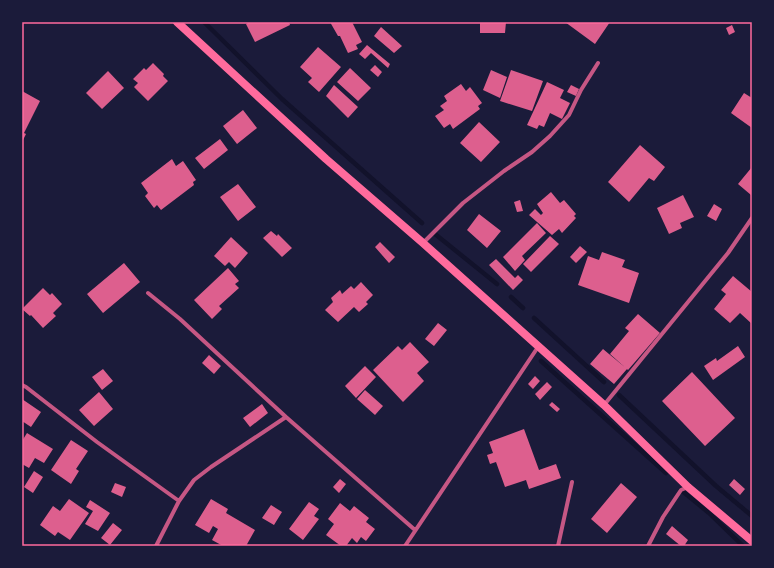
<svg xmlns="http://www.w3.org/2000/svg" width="774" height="568" font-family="'Source Sans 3',sans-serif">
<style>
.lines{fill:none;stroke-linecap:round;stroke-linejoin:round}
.stream{stroke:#12122b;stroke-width:4.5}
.building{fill:#dd5f8e}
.minor{stroke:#c65784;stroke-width:4}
.secondary{stroke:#ff6b9d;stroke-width:8}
.neatline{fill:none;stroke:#ff6b9d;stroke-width:1.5}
</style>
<rect width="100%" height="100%" fill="#1b1b3a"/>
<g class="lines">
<path class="stream" d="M204,22l78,77 140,124
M435,234l62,50
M511,297l12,11
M534,318l70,64
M541,361l125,112
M619,395l97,91 36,30
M681,490l28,23 34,33"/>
</g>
<path class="building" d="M250,22h39l1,3 -35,17 -9,-18z
M330,22h22l10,20 -6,3 2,4 -10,4 -8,-17h-2z
M480,22h26l-1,11h-25z
M565,22h45l-15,22z
M732,25l3,7 -6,3 -3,-7z
M381,27l21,19 -8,7 -20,-17z
M367,45l23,19 -2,4 -17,-15 -6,6 -6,-5z
M318,47l23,20 -22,25 -11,-10 4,-4 -12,-11z
M153,63l11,11 -1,2 5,5 -20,20 -14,-14 4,-4 -5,-4 11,-11 2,2z
M375,65l7,7 -4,5 -8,-7z
M350,68l21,20 -13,13 -21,-19z
M491,70l16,7 -7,21 -17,-8z
M511,70l32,11 -11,30 -32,-10z
M108,71l16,17 -22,21 -16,-16z
M547,82l17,8 -4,8 10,5 -8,16 -12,-6 -6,14 -5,-2 -2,4 -10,-4z
M461,84l5,7 4,-4 12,16 -4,3 2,3 -27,20 -3,-5 -6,4 -9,-12 9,-6 -4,-4 7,-5 -3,-5z
M334,85l24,22 -10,11 -22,-22z
M571,85l8,4 -3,7 -9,-4z
M22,91l18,10 -16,32 2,1 -4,8z
M744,93l8,5v30l-21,-15z
M243,110l14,18 -20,16 -14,-18z
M479,122l21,20 -19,20 -21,-19z
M220,139l8,11 -24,19 -9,-11z
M640,145l25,22 -11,14 -5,-3 -20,24 -21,-20z
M172,159l4,7 7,-5 13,19 -3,2 1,3 -33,25 -4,-5 -3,3 -9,-12 3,-3 -7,-10z
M752,167v27l-1,1 -13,-11z
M238,184l18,23 -18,14 -18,-24z
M551,192l9,11 4,-3 12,14 -2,2 2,2 -14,15 -3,-4 -7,6 -23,-20 6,-6 6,6 2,-2 -6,-9z
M683,195l11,22 -14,6 2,5 -13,6 -12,-26z
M520,200l3,11 -6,1 -3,-10z
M714,204l8,5 -6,12 -9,-5z
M479,214l22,17 -14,17 -20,-18z
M537,223l9,10 -24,23 3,4 -10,11 -12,-14z
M271,231l6,5 1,-2 14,14 -10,9 -19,-19z
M550,236l9,8 -28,28 -8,-8z
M231,237l17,16 -13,15 -6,-6 -4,4 -11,-10z
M380,242l15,15 -6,6 -14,-16z
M580,246l7,6 -11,11 -6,-6z
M602,252l23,8 -3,7 17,6 -10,30 -51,-18 10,-29 11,4z
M496,259l19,19 3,-3 5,5 -10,10 -24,-25z
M124,263l16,19 -37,31 -16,-19z
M228,268l11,13 -4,3 4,4 -20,18 3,3 -10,10 -18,-19z
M733,276l19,16v32l-12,-11 -10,10 -16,-14 12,-15 -5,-4z
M361,282l12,13 -7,7 2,2 -9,8 -5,-5 -16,15 -13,-12 8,-8 -2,-4 9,-8 2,4 9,-8 3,3z
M43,288l7,7 2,-2 10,11 -9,9 3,3 -13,12 -12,-13 -1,1 -8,-7z
M638,314l22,19 -32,37 -18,-16 19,-23 -4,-3z
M438,323l9,7 -13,16 -9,-7z
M410,342l19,20 -12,11 7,8 -21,21 -30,-32 25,-24 4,4z
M738,346l7,11 -32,23 -9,-14 12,-8 1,3z
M603,349l24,20 -13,15 -24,-20z
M209,355l12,11 -7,8 -12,-11z
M365,366l11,11 -20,21 -11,-12z
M103,369l10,12 -11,9 -10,-13z
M692,372l43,46 -30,28 -43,-45z
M535,376l5,5 -7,8 -5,-5z
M547,382l5,5 -12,13 -5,-6z
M365,390l18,16 -8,9 -18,-16z
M99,392l14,17 -19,17 -15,-16z
M22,399l19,13 -10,15 -9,-6z
M552,402l8,7 -3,3 -8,-7z
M262,404l6,9 -18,14 -7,-9z
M524,429l15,41 17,-6 5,14 -32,11 -3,-9 -21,7 -9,-25 -6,2 -3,-9 6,-2 -4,-11z
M27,433l26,16 -9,14 -9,-5 -6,10 -7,-4v-23z
M71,440l17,11 -12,18 3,2 -8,13 -20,-14z
M34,471l9,6 -10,16 -9,-6z
M340,479l6,5 -7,9 -6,-6z
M734,479l11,10 -5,6 -11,-10z
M115,483l11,4 -4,10 -11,-5z
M621,483l16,14 -30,36 -16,-14z
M69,499l20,14 -19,27 -12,-8 -3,4 -15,-11 13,-19 7,5z
M211,499l17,10 -2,4 29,17 -9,16h-23l-11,-6 6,-11 -5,-3 -4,7 -14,-8z
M90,500l20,13 -12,18 -13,-7 8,-13 -7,-4z
M309,502l10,7 -5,7 5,3 -16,21 -14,-11z
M340,503l10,8 4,-5 15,12 -3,4 9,7 -9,12 -5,-4 -4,6 -5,-5 -6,8h-5l-15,-11 8,-11 -6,-5z
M271,505l11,7 -8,13 -12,-7z
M113,523l9,7 -12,15 -9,-7z
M672,526l16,14 -4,6h-3l-15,-12z"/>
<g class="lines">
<path class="minor" d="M423,243l40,-40 41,-32 28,-19 18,-16 19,-21 12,-25 17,-27
M148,293l32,26 106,98 129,113
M22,385l4,2 71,55 82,59
M604,405l124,-152 24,-35
M156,546l23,-45 15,-21 17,-13 75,-50
M405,546l133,-199
M558,546l14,-64
M648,546l15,-29 18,-27 7,-3"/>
<path class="secondary" d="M177,22l149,137 97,84 181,162 84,82 64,54"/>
</g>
<rect width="774" height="568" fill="none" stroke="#1b1b3a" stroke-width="46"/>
<rect x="23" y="23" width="728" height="522" class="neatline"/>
</svg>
